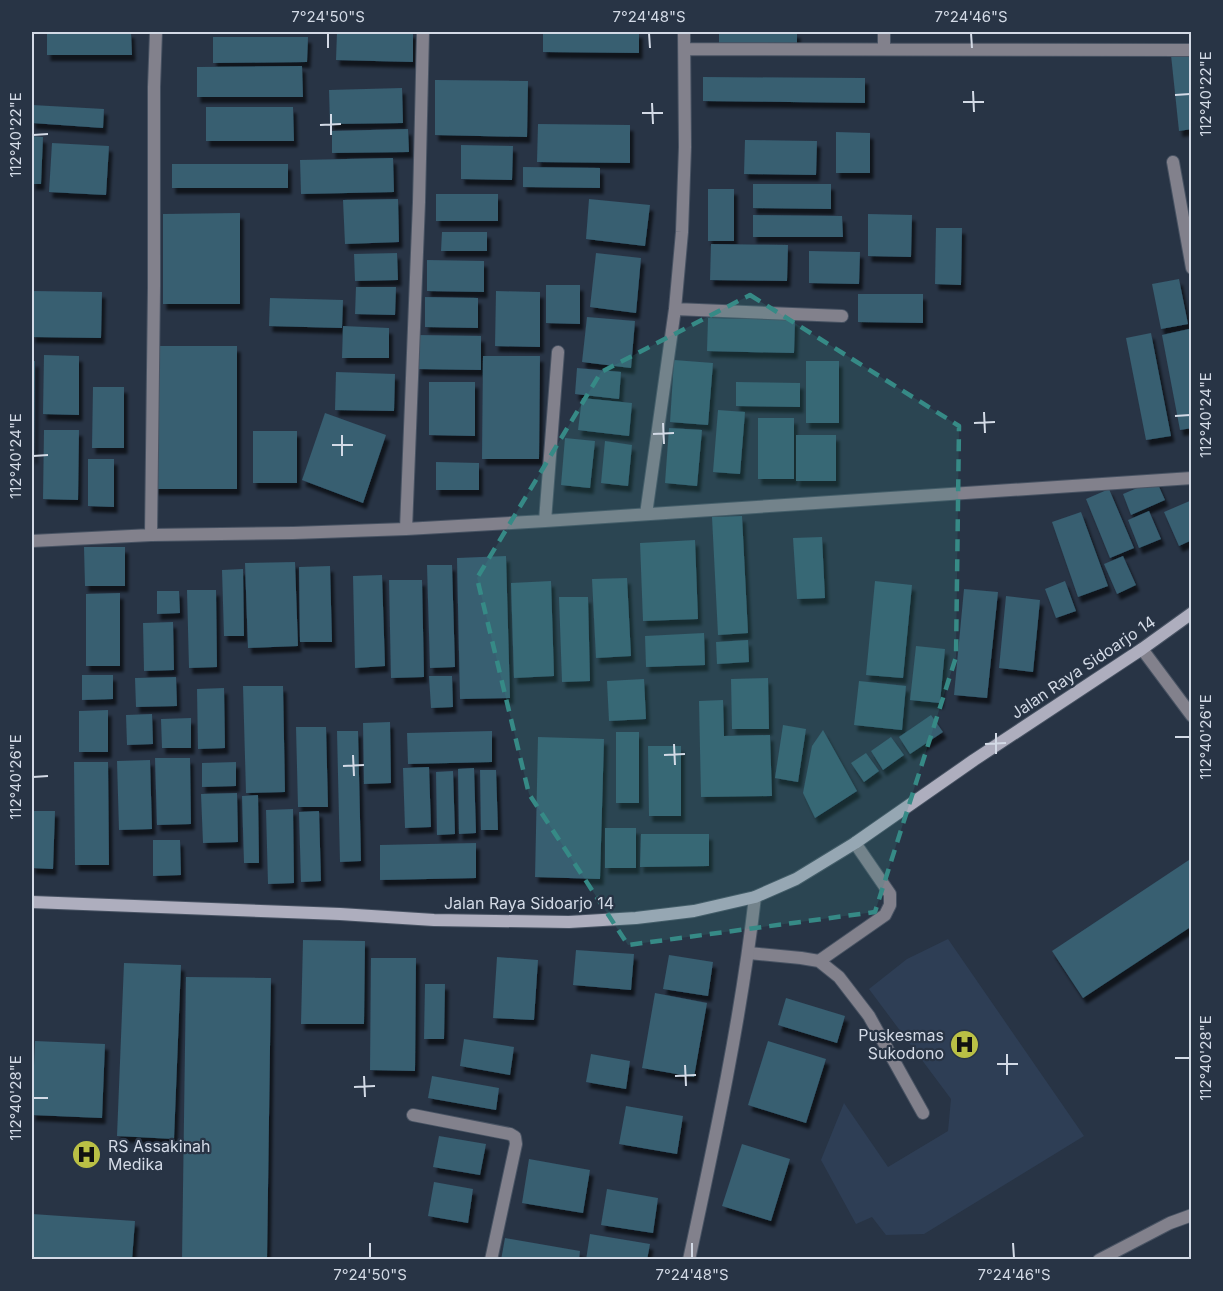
<svg xmlns="http://www.w3.org/2000/svg" width="1223" height="1291" font-family="Inter,sans-serif">
<style>
.built{fill:#2e3e55}
.building{fill:#375e71;filter:url(#shadow)}
.lines{fill:none;stroke-linecap:round;stroke-linejoin:round}
.service-casing{stroke:#475262;stroke-width:14}
.minor-casing{stroke:#475262;stroke-width:14}
.secondary-casing{stroke:#475262;stroke-width:14}
.service{stroke:#82818c;stroke-width:12}
.minor{stroke:#82818c;stroke-width:12}
.secondary{stroke:#aeaebe;stroke-width:12}
.marked{fill:#368a86;fill-opacity:0.2;stroke:#368a86;stroke-width:4.5;stroke-dasharray:12 8;stroke-linejoin:round}
.ticks{fill:none;stroke:#d3dae6;stroke-width:2}
.labels{text-anchor:middle;dominant-baseline:central;stroke-width:4.5;stroke-linejoin:round;paint-order:stroke}
.street-label{font-size:16px;fill:#d3dae6;stroke:#283445}
.poi-label{font-size:16px;fill:#d3dae6;stroke:#283445;text-anchor:end}
.neatline{fill:none;stroke:#d3dae6;stroke-width:2}
.ticks-label{font-size:15px;text-anchor:middle;fill:#d3dae6}
</style>
<defs>
<filter id="shadow"><feDropShadow dx="3.5" dy="6" stdDeviation="1.5" flood-color="#0009"/></filter>
</defs>
<rect width="100%" height="100%" fill="#283445"/>
<path class="built" d="M948,939l136,197 -160,98 -38,1 -14,-18 -16,7 -35,-64 23,-57 44,64 60,-36 3,-32 -82,-110 38,-30z"/>
<path class="building" d="M47,32h84l1,23h-85z
M337,32h76v30l-77,-2z
M543,32h96v21l-96,-1z
M719,32h78v14l-78,-1z
M213,37h95l-1,25 -94,1z
M1192,52v77l-13,2 -8,-76z
M302,66l1,31h-106v-30z
M703,77l162,1v25l-162,-2z
M435,80l93,1 -1,56 -92,-2z
M402,88l1,35 -73,1 -1,-34z
M32,105l72,4 -1,19 -71,-5z
M206,107h87l1,34h-88z
M538,124l92,1v38l-93,-1z
M408,129l1,23 -77,1v-22z
M836,132l34,1v40h-34z
M32,136l11,1 -2,47h-9z
M745,140l72,1 -1,34 -72,-1z
M52,143l57,3 -3,49 -57,-3z
M461,145l52,1 -1,34 -51,-1z
M393,158l1,34 -93,2 -1,-34z
M172,164h116v24h-116z
M523,167l77,1v20l-77,-1z
M753,184h78v25l-78,-1z
M708,189h26v52h-26z
M436,194h62v27h-62z
M398,199l1,43 -54,2 -2,-44z
M589,199l61,6 -5,41 -59,-7z
M240,213v91h-77v-90z
M868,214l44,1 -1,42 -43,-1z
M753,215l89,1 1,21h-90z
M936,228h26l-1,57 -26,-1z
M442,232h45v19h-46z
M711,244l77,1 -1,36 -77,-1z
M809,251l51,1 -1,32 -50,-1z
M397,253l1,27 -43,1 -1,-27z
M596,253l45,5 -5,55 -46,-6z
M427,260l57,1v31l-57,-1z
M1179,279l9,45 -27,5 -9,-45z
M546,285h34v39l-34,-1z
M356,287h40l-1,28 -40,-1z
M32,291l70,1 -1,46 -69,-1z
M496,291l44,1v55l-45,-1z
M858,294h65v29l-65,-1z
M425,297l53,1v30l-53,-1z
M270,298l73,2 -1,28 -73,-2z
M587,317l48,4 -4,47 -49,-6z
M708,318l87,2 -1,33 -87,-2z
M343,326l46,2v30h-47z
M1189,329l3,15v84l-12,2 -18,-95z
M1151,333l20,103 -25,4 -20,-102z
M418,335l63,1v34l-63,-1z
M154,346h83v143h-83z
M44,355l35,1v59l-36,-1z
M483,356h57l-1,103h-57z
M674,360l39,3 -5,62 -38,-3z
M32,361h3l-1,97h-2z
M806,361h33v62h-33z
M577,368l44,4 -2,27 -44,-5z
M336,372l59,2 -1,37 -59,-1z
M429,382h46v54l-46,-1z
M736,382l64,1v24l-64,-1z
M93,387h31v61h-32z
M582,398l50,5 -3,33 -51,-6z
M718,410l27,2 -5,62 -27,-2z
M325,413l61,22 -23,68 -61,-23z
M758,418h36v61h-36z
M669,428l33,2 -5,56 -32,-3z
M44,430h35l-1,70 -35,-1z
M253,431h44v52h-44z
M796,435h40v46h-40z
M565,438l30,3 -5,47 -29,-3z
M605,441l27,4 -4,41 -27,-3z
M88,459h26v48l-26,-1z
M436,462l43,1v27h-43z
M1156,480l9,20 -34,15 -8,-21z
M1109,489l25,59 -24,10 -24,-59z
M1192,500v40l-13,6 -15,-34z
M1149,511l12,28 -22,9 -11,-28z
M1081,512l27,74 -30,11 -26,-75z
M742,516l6,117 -30,2 -6,-118z
M822,537l3,61 -28,1 -4,-61z
M695,540l3,79 -55,2 -3,-78z
M84,547h41v39h-40z
M506,556l4,142 -50,1 -3,-141z
M1123,556l13,29 -19,9 -13,-30z
M295,562l3,84 -50,2 -3,-85z
M427,565h25l3,102 -25,1z
M330,566l2,76h-32l-1,-75z
M243,569l1,67h-20l-2,-66z
M382,575l3,91 -30,2 -2,-92z
M627,578l4,78 -35,2 -4,-79z
M389,580h33l2,97 -33,1z
M551,581l3,95 -40,2 -3,-95z
M875,581l37,4 -9,93 -37,-3z
M1065,581l11,30 -20,7 -11,-29z
M964,589l34,3 -11,106 -33,-3z
M187,590h29l1,77 -28,1z
M157,591h22l1,22 -23,1z
M120,593v73h-34v-72z
M1006,596l34,4 -7,72 -34,-4z
M559,597h29l2,84 -28,1z
M173,622l1,48 -30,1 -1,-48z
M704,633l1,32 -59,2 -1,-31z
M748,640l1,22 -32,2 -1,-22z
M916,646l29,3 -5,54 -30,-3z
M82,675h31v24l-31,1z
M429,676h23l1,31 -22,1z
M176,677l1,29 -41,1 -1,-29z
M768,678l1,51h-37l-1,-50z
M644,679l2,40 -37,2 -2,-40z
M859,681l47,5 -4,44 -48,-5z
M243,686h40l2,106 -39,1z
M224,688l1,60 -27,1 -1,-60z
M723,700l1,36 46,-1 2,61 -71,1 -2,-96z
M108,710v42h-29v-41z
M152,714l1,30 -26,1 -1,-30z
M931,715l12,17 -33,22 -11,-17z
M191,718v30h-29l-1,-29z
M390,722l1,61 -27,1 -1,-61z
M783,725l23,4 -8,53 -23,-4z
M296,727h30l2,80h-30z
M823,730l34,61 -42,27 -12,-25 9,-47z
M337,731h21l3,130 -21,1z
M492,731v31l-84,2 -1,-31z
M616,732h23v71h-23z
M538,737l66,2 -4,140 -65,-2z
M891,737l13,18 -21,15 -12,-19z
M648,746h33v70h-32z
M866,753l13,18 -15,11 -13,-19z
M155,758h35l1,66 -34,1z
M150,760l2,69 -33,1 -2,-69z
M74,762h34l1,103h-34z
M236,762v24l-34,1v-24z
M429,767l2,60 -26,1 -2,-60z
M474,768l2,65 -17,1 -1,-65z
M480,770h16l2,60h-17z
M453,771l2,63 -18,1 -1,-63z
M237,793l1,49 -35,1 -2,-49z
M258,795l1,68h-15l-2,-67z
M293,809l1,74 -26,1 -2,-74z
M32,811h23l-2,58 -21,-1z
M319,811l2,70 -20,1 -2,-70z
M605,828h31v40h-31z
M641,834h68v32l-69,1z
M153,840h27l1,35 -28,1z
M476,843v35l-96,2v-35z
M1192,858v68l-109,72 -31,-47z
M303,940l62,1 -1,83h-63z
M576,950l58,4 -3,36 -58,-5z
M669,955l44,7 -5,34 -45,-7z
M497,957l41,3 -4,60 -41,-2z
M371,958h45l-1,113 -45,-1z
M124,963l57,2 -7,174 -57,-3z
M186,977l85,1 -4,282h-85z
M425,984h20l-1,55h-20z
M655,993l52,10 -13,74 -52,-9z
M786,998l59,18 -8,27 -59,-18z
M464,1039l50,8 -4,28 -50,-9z
M35,1041l70,3 -3,74 -70,-3z
M768,1041l58,18 -20,64 -58,-18z
M591,1054l39,7 -4,28 -40,-7z
M432,1076l67,12 -3,22 -68,-12z
M626,1106l57,10 -6,38 -58,-10z
M439,1136l47,8 -6,31 -47,-8z
M742,1144l48,15 -19,62 -49,-15z
M529,1159l61,11 -7,43 -61,-10z
M434,1182l39,7 -5,34 -40,-7z
M607,1189l51,9 -5,35 -52,-8z
M32,1214l103,7 -3,39h-100z
M590,1234l60,10 -3,16h-61z
M505,1238l75,13 -1,9h-78z"/>
<g class="lines">
<defs>
<path id="service" d="M1142,649l50,67
M749,953l52,5 18,3 20,16 30,39 54,97
M819,961l66,-46 5,-10v-11l-35,-51
M1099,1260l71,-37 22,-8"/>
<path id="minor" d="M685,49l507,1
M884,49v-17
M1173,162l19,106
M675,309l167,7
M646,514l29,-205 7,-77 3,-85 -1,-115
M545,521l13,-169
M406,529l13,-327 4,-170
M151,535l3,-248v-200l2,-55
M32,541l119,-6 142,-2 113,-4 139,-8 647,-43
M413,1115l97,19 5,3 1,7 -25,116
M689,1260c26,-121 52,-241 66,-363"/>
<path id="secondary" d="M32,902l308,12 94,6 135,2 67,-4 58,-7 61,-14 41,-18 59,-36 119,-83 168,-111 50,-36"/>
</defs>
<use href="#service" class="service-casing"/>
<use href="#minor" class="minor-casing"/>
<use href="#secondary" class="secondary-casing"/>
<use href="#service" class="service"/>
<use href="#minor" class="minor"/>
<use href="#secondary" class="secondary"/>
</g>
<path class="marked" d="M750,295l209,131 -3,231 -81,255 -247,33 -99,-151 -52,-216 124,-206z"/>
<path class="ticks" d="M328,33v15M649,33l1,15M971,33l1,15M973,91l1,21M1175,95l15,-1M963,102h21M652,103l1,21M642,113h21M331,114v21M320,125l21,-1M33,135l15,-1M984,412l1,21M1175,416l15,-1M663,423l1,21M974,423l21,-1M653,434l21,-1M342,435v21M332,445h21M33,456l15,-1M996,733v21M1175,737h15M674,744l1,21M985,744l21,-1M353,755l1,21M664,755l21,-1M343,766l21,-1M33,777l15,-1M1007,1054v21M1175,1058h15M997,1064h21M685,1065l1,21M364,1076l1,21M675,1076l21,-1M354,1087l21,-1M33,1098h15M370,1243v15M692,1243v15M1013,1243l1,15"/>
<defs>
<symbol id="hospital-disc" viewBox="-11 -11 22 22"><circle r="9.5" fill="#bac045" stroke="#283445"/><path d="M-5-5h3v3.5h4V-5h3V5h-3V1.5h-4V5h-3Z" fill="#111"/></symbol>
</defs>
<g fill-rule="evenodd">
<use href="#hospital-disc" x="948" y="1028" width="33" height="33"/>
<use href="#hospital-disc" x="70" y="1138" width="33" height="33"/>
</g>
<g class="labels">
<g class="street-label">
<text transform="translate(1083 667) rotate(-34)">Jalan Raya Sidoarjo 14</text>
<text x="529" y="903">Jalan Raya Sidoarjo 14</text>
</g>
<g class="poi-label">
<text x="944" y="1035">Puskesmas<tspan x="944" dy="18">Sukodono</tspan></text>
<text x="108" y="1146" text-anchor="start">RS Assakinah<tspan x="108" dy="18">Medika</tspan></text>
</g>
</g>
<rect width="1223" height="1291" fill="none" stroke="#283445" stroke-width="66"/>
<rect x="33" y="33" width="1157" height="1225" class="neatline"/>
<g class="ticks-label">
<text x="328" y="22">7°24'50"S</text>
<text x="649" y="22">7°24'48"S</text>
<text x="971" y="22">7°24'46"S</text>
<text transform="translate(1206 94) rotate(-90)" y="5">112°40'22"E</text>
<text transform="translate(16 135) rotate(-90)" y="5">112°40'22"E</text>
<text transform="translate(1206 415) rotate(-90)" y="5">112°40'24"E</text>
<text transform="translate(16 456) rotate(-90)" y="5">112°40'24"E</text>
<text transform="translate(1206 737) rotate(-90)" y="5">112°40'26"E</text>
<text transform="translate(16 777) rotate(-90)" y="5">112°40'26"E</text>
<text transform="translate(1206 1058) rotate(-90)" y="5">112°40'28"E</text>
<text transform="translate(16 1098) rotate(-90)" y="5">112°40'28"E</text>
<text x="370" y="1280">7°24'50"S</text>
<text x="692" y="1280">7°24'48"S</text>
<text x="1014" y="1280">7°24'46"S</text>
</g>
</svg>
